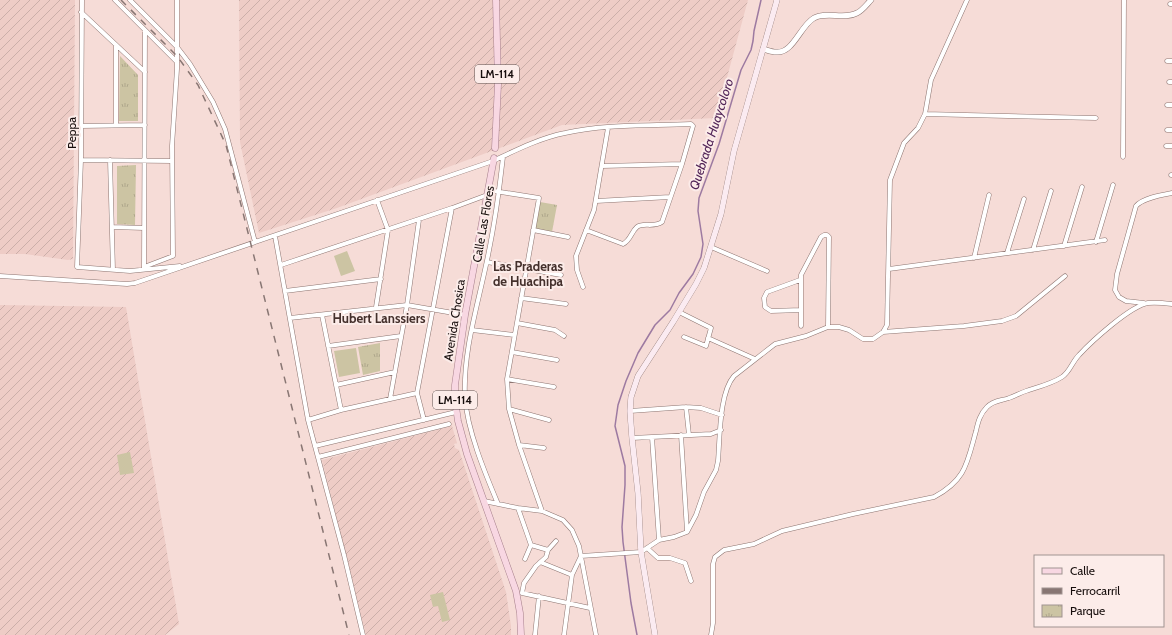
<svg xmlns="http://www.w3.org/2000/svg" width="1172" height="635" font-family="Cabin,sans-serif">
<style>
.industrial{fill:url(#industrial-furrows)}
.grass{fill:#ccc4a3}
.park{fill:url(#park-tufts)}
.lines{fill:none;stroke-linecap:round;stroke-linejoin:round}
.stream{stroke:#9d7aa1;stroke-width:1.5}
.minor-casing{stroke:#8d7571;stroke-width:5}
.tertiary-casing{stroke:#8d7571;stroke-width:6}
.secondary-casing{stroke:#8d7571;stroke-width:6}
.primary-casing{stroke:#a67f8b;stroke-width:7}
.minor{stroke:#fff;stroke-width:4}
.tertiary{stroke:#fff;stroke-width:5}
.secondary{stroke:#fbebf1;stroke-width:5.5}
.primary{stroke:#f8d7e2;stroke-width:6}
.rail{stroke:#887673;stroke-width:1.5;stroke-dasharray:7 7;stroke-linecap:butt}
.labels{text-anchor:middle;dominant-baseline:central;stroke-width:4;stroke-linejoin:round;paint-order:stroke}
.shield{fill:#fcece9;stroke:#5b504e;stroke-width:1}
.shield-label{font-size:11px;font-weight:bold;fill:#160d0c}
.street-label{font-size:12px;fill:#160d0c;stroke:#fcece9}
.water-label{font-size:13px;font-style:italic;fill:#522558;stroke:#fcece9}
.neighbourhood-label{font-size:13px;font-weight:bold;fill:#44302c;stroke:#fcece9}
</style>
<defs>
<pattern id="industrial-furrows" width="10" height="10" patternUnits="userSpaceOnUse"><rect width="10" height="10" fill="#eeccc6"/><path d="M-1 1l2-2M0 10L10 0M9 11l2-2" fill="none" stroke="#cbaea9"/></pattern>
<pattern id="park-tufts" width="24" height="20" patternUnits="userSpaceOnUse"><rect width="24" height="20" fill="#ccc4a3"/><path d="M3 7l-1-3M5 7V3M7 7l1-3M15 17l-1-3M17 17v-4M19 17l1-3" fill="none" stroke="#aea78b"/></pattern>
</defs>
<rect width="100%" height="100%" fill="#f6dcd7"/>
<path class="industrial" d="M0,0h75l-2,259 -5,1 -43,-6h-25z
M239,0h509l-32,118 -154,7 -225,83 -78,25 -19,-91z
M0,305l126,2 53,317 -14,11h-165z
M452,426l5,17 -3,1 1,4 4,2 47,142 5,34v9h-145l-44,-175z"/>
<path class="grass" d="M347,251l8,20 -14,5 -7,-20z
M356,348l4,25 -21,4 -5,-26z
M130,452l4,21 -14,2 -3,-20z
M443,592l7,28 -8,2 -4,-16 -5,1 -3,-12z"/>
<path class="park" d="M120,56l18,19v46h-19z
M136,165l-1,60 -18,-1v-58z
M540,202l17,3 -5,27 -17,-3z
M380,343v28l-17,4 -5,-28z"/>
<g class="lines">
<path class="stream" d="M637,635l-6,-32 -8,-61 -1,-15 3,-42v-19l-10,-40 3,-21 8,-24 12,-28 17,-28 15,-15 9,-17 14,-19 8,-17 2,-13 -5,-33 1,-13 20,-54 22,-74 10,-20 2,-9 1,-10 7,-31"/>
<defs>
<path id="minor" d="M82,0l-1,160 -4,107 53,4 50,-5
M115,0l62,62
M130,0l47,47 13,17 23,38 12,27 30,113
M1170,4h2
M81,12l64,60
M1167,61h5
M1169,82h3
M1167,105h5
M925,114l171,4
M116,125v-79
M81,126l64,-1
M1167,130h5
M1166,146h6
M1123,157l1,-157
M81,160l91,1
M110,160l3,110
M602,166l80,-2
M1171,175h1
M488,190l51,8 -32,181 2,30 10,36 23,66
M596,201l74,-4
M112,227l32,1
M533,230l35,7
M275,236l33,184 36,135 19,80
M1096,242l17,-57
M1064,246l18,-59
M711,247l56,24
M1033,250l18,-59
M1007,253l17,-54
M974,258l15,-63
M487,262l74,13
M281,265l171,-57 35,-13
M144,267l29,-11 -1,-110 5,-77v-69
M144,268l1,-238
M889,269l216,-29
M0,276l127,8 8,-1 358,-122c23,-11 47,-23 72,-28 40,-9 85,-7 126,-9l2,2 -11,38 -20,58c-8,6 -19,0 -25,5 -6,5 -6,13 -14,17l-37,-14
M800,280l-33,12 -3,6 1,9 6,4 30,-1
M583,287l-6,-17 -1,-14 18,-46 14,-82
M285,291l96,-12
M521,298l45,6
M1144,303l-18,-2 -7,-4 -4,-7 2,-16 19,-68c7,-8 25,-11 36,-13
M376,307l12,-77 -11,-30
M679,312l32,16 -5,18 -22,-9
M322,315l19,95
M290,318l117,-13 58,10
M517,323l38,7 9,6
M801,326v-51l20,-38 3,-2h3l2,2 -1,90
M472,330l42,5
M883,332l81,-6 38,-5 14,-5 49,-40
M708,338l47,21
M328,346l73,-10
M512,352l45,8
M507,379l47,8
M336,385l59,-13
M390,399l17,-94 12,-85
M686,407l3,28
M509,409l40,11
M630,411l56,-4 15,1 21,7
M308,420l33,-10 76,-17
M424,420l-7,-27 35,-185
M681,435l6,96
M652,437l7,103
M632,438l79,-4 10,-4
M519,445l25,3
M315,446l141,-34
M318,457l131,-33
M484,501l34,7 24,3 21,9 9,10 7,16 17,89
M498,504c-13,-31 -31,-74 -33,-107 -2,-45 12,-89 21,-132 8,-36 13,-72 17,-108
M518,508l13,37 17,5
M556,541l-8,9 -2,7 -10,9 -12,17 -2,10 68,15
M647,548l11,10h12l15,5 6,18
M525,559l6,-14
M540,562l32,13
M535,635l4,-39
M564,635l8,-60 9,-19 60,-4 18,-12 15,-3 13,-5 9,-17 8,-23 12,-22 2,-9c2,-23 1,-68 16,-85l41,-32 31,-8 22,-9h11l10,3 14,9h10l10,-7 4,-7 3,-145 14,-37 14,-15 7,-14 6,-34 36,-80
M711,635l2,-12v-59l2,-7 9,-7 30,-6 28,-13 71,-17 81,-17c32,-17 33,-34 42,-66 2,-9 4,-17 11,-24 7,-7 14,-6 22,-9 6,-2 11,-5 17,-7 12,-4 25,-7 36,-14 8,-5 10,-15 17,-22 12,-13 51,-49 69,-52 8,-1 16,0 24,1"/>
<path id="tertiary" d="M763,49c4,1 9,3 13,3 17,2 24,-26 38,-34 13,-7 30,2 43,-5 6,-3 10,-9 14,-13"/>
<path id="secondary" d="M655,635l-14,-83 -3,-59 -6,-55 -2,-27 1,-14 7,-21 35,-54 23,-38 8,-16 17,-54 13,-63 43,-151"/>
<path id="primary" d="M495,148l3,-64 -2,-84
M494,158l-29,157 -10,70v15l3,21 9,33 49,137 4,22 1,22"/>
</defs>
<use href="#minor" class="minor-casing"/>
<use href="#tertiary" class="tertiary-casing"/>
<use href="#secondary" class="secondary-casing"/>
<use href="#primary" class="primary-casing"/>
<use href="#minor" class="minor"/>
<use href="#tertiary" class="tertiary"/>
<use href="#secondary" class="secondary"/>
<use href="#primary" class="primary"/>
<path class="rail" d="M121,0l56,56 21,29 28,60 123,490"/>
</g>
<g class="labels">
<g class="shield">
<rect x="475" y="65" width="44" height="18" rx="3"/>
<rect x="433" y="391" width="44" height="18" rx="3"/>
</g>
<g class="shield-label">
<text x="497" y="74">LM-114</text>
<text x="455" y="400">LM-114</text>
</g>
<g class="street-label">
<text transform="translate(71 133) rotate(-90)">Peppa</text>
<text transform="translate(483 224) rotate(-80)">Calle Las Flores</text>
<text transform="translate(454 320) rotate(-81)">Avenida Chosica</text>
</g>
<g class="water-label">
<text transform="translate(711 134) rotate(-72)">Quebrada Huaycoloro</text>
</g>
<g class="neighbourhood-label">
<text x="528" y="266">Las Praderas<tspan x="528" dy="15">de Huachipa</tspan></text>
<text x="379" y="318">Hubert Lanssiers</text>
</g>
</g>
<rect x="1034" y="555" width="130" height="72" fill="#fcece9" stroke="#a09391"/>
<rect x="1042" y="568" width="20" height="6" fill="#f8d7e2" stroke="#a09391"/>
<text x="1070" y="575" font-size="12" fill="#160d0c">Calle</text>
<rect x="1042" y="588" width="20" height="6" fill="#887673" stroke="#a09391"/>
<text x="1070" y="595" font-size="12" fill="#160d0c">Ferrocarril</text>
<rect x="1042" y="605" width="20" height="12" fill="url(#park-tufts)" stroke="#a09391"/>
<text x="1070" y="615" font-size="12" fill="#160d0c">Parque</text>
</svg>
